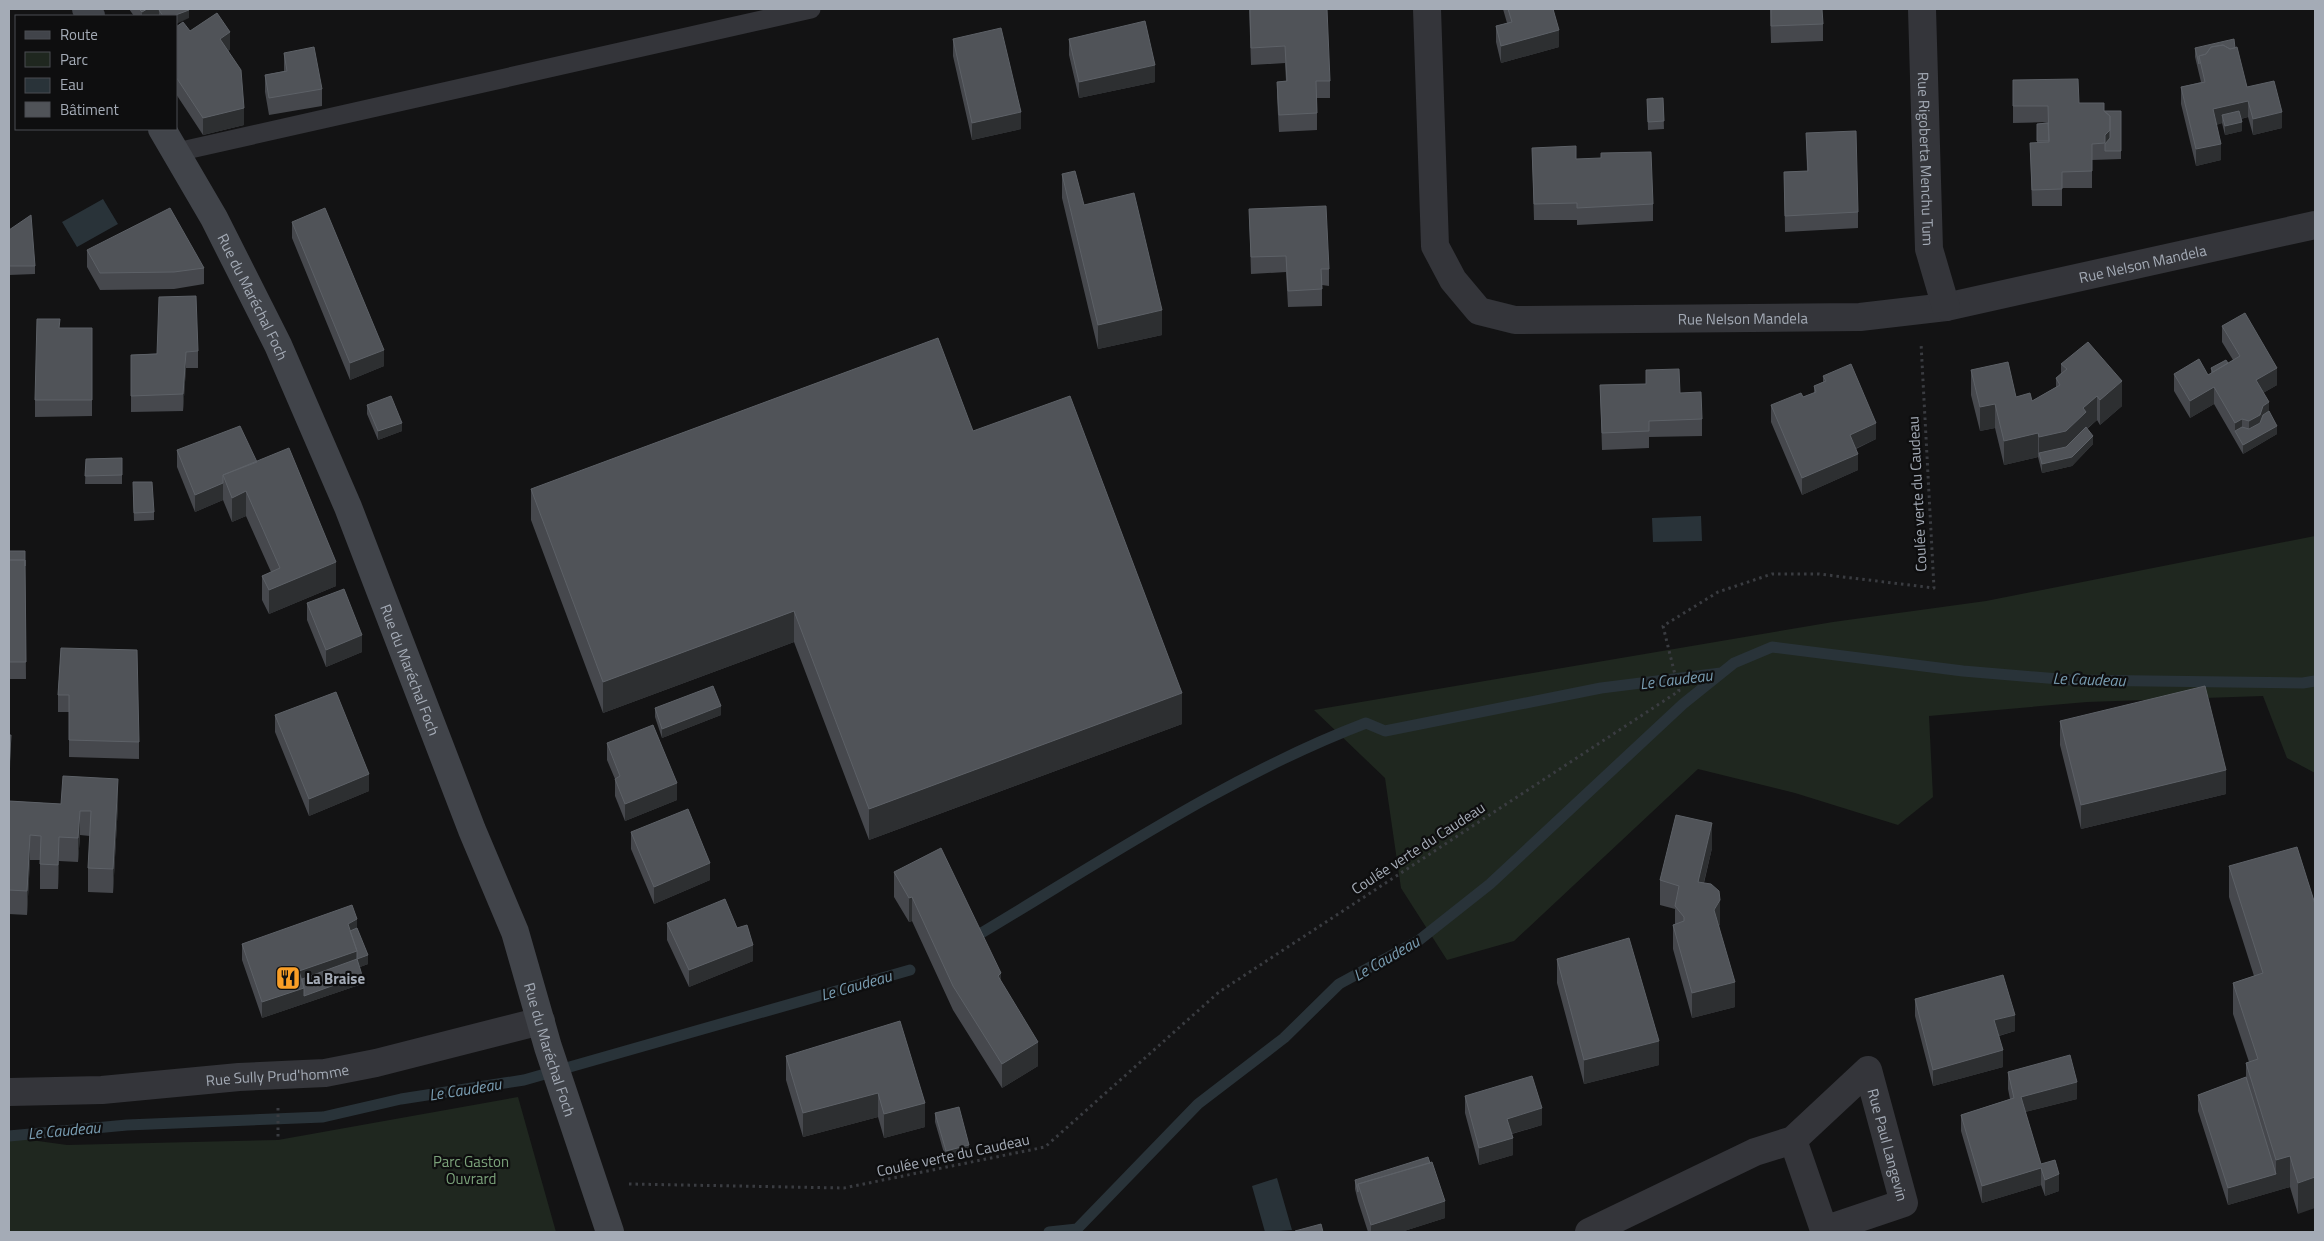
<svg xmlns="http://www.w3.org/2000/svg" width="2324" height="1241" font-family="'Titillium Web',sans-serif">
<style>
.green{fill:#1f271f}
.water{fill:#293339}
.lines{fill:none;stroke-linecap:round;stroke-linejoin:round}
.stream{stroke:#293339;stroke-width:11}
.path{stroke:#3a3c41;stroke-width:3;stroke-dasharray:2.5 4;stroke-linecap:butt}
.service{stroke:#34353a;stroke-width:19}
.minor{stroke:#34353a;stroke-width:28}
.secondary{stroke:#41444a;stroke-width:28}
.wall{fill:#46484d}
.shaded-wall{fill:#2d2f31}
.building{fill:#505358;stroke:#5d6167}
.labels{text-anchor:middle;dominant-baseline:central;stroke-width:4.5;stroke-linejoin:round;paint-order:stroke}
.street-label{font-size:15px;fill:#a4abb6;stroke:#0e0e0f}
.poi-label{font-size:15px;font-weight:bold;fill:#a4abb6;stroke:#0e0e0f;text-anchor:start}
.park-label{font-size:15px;fill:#7ba27a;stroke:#0e0e0f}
.water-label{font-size:16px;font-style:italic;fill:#799db2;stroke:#0e0e0f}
</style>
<rect width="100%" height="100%" fill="#131314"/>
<path class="green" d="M2315,536v237l-28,-15 -24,-62 -176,6 -158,14 4,81 -35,28 -103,-32 -97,-24 -184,172 -67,19 -46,-72 -16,-110 -71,-68 519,-88 153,-21z
M518,1097l38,135h-547v-95l58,8 211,-5z"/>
<path class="water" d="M103,199l15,25 -41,23 -15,-25z
M1701,516l1,25 -49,1 -1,-24z
M1277,1178l15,52 -27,2 -13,-46z"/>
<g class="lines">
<path class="stream" d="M973,938c128,-76 254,-162 393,-215l19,8 216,-43 120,-15
M9,1136l118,-11 196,-8 78,-18 123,-19 386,-110
M1049,1232l28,-3 121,-125 86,-66 55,-54 79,-43 72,-57 193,-180 51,-41 38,-16 191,24 108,9 232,3 12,-2"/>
<path class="path" d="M278,1108v32
M629,1184l215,4 201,-41 174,-155 460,-301 -16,-65 55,-34 54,-18h47l115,14 -13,-245"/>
<path class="service" d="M177,152l634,-143"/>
<g class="minor">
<path id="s1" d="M1427,9l8,237 18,34 26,31 36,9 345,-3 86,-10 369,-82"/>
<path id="s2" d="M1922,9l7,240 17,58"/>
<path id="s3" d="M9,1092l93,-2 137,-13 86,-4 51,-10 165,-42"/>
<path id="s4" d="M1589,1232l166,-80 38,-12 75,-70 36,133 -80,27 -31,-90"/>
</g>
<g class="secondary">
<path d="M86,9l5,7"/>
<path id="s5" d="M162,129l52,89 64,127 70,162 124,323 43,102 33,115 62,185"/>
</g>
</g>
<path class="wall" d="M129,9h60v9l-13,-2h-42z
M1249,9l81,72v17h-13v32l-38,2 -2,-34v-16l9,-1 -1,-18 -34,2z
M1503,9h50l6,38 -58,16 -5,-21v-16l11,-3z
M1770,9l53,15v17l-52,2z
M176,27l14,4 40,18 -2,2 16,74 -41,10 -27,-41z
M953,39l68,90 -49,11 -19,-84z
M1069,39l86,43 -76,16 -10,-43z
M2195,48h40l12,39 35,41 -29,7 -5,-18 -7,2 1,12 -17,4 -3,-12 -6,2 5,35 -25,6 -15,-62v-17l20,-5 -6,-25z
M284,53l38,36v17l-53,9 -4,-23v-17l19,-4z
M2013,80l66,23 25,8h17v48l-29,1v28h-30v18h-30l-2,-63h7v-19l11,-2 -35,1z
M1663,98l1,31 -16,1 -1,-31z
M1806,133l52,79v16l-73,4 -1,-60 23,-1z
M1532,148l44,11 77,45v17l-76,4v-5h-43z
M1062,174l22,31 78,130 -64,14 -36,-151z
M1249,209l80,60v17l-7,-1v21l-34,1 -2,-35 -35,2z
M292,222l92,144 -34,14 -58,-142z
M9,230l26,36v8l-26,1z
M87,250l117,18v16l-30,5 -74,1 -13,-23z
M2222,326l55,59 -14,8 14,41 -34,20 -29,-50 -24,14 -16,-27v-17l34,1 3,-2v-5l17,-5 5,-3 -11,-18z
M92,328v88l-57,1v-17z
M198,351v17h-12l-3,43 -52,1v-57z
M2061,364l61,42 -22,19 -3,-5 -10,9 6,15 -21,22 -30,7 -4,-16 -34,8 -9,-37 -15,3 -9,-36v-25l45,27 16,4 24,-14v-9l5,-5z
M1646,370l34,23 22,26v17l-53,1v11l-47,2 -2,-65 46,-1z
M1823,376l53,63 -20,10 2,21 -56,25 -31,-73v-17l32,-8 11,-4v-7l9,-4z
M367,405l35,26 -24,9 -11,-26z
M973,431l209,293 -313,116 -75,-198 -191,71 -72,-193v-31z
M177,450l80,12 79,124 -67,28 -7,-14v-24l9,-4 -25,-56 -14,6 -9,-22 -28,12 -18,-45z
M122,458v26h-37l1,-25z
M133,490l21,22v8l-20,1z
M9,551l16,21 1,107h-17z
M307,603l55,49 -36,15 -19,-47z
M61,648l78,94v17l-70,-2v-45h-11v-17z
M655,708l66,7 -59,23 -7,-21z
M275,715l94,76 -60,25 -34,-84z
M2060,721l166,73 -145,35 -21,-84z
M607,743l70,57 -52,21 -10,-25v-17l-8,-19z
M9,801l52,3h57l-5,89 -25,-1v-24l2,-32 -10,-1 -2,27 -19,-1 -1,28h-18v-29h-10l-3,55 -18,-1z
M631,832l79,48 -56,24 -23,-55z
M1712,848l-8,35 16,41 -1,2 16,81 -43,11 -19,-69v-24l2,-1v-15l-15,-4v-25z
M2229,866l86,38 -17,310 -8,-27 -62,18 -30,-94v-16l48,-18v-14l3,-1 -16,-48v-31l21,-7 -25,-79z
M894,872l107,110 37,84 -36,22 -49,-78 -41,-89 -3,1 -15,-25z
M667,923l70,5 16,33 -64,26 -22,-47z
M357,928l11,36 -8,3 2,17 -100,34 -20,-58v-16z
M1557,959l102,106 -75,19 -27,-101z
M1915,999l100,32 -16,5 4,31 -70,19 -18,-70z
M786,1056l139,47v24l-41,11 -6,-21 -75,20 -17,-57z
M2008,1072l69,27 -52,13 16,52 18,27 -14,5 -4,-11 -59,18 -21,-72v-16l49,-16 -2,-10z
M1465,1096l77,29 -30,9 1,21 -34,10 -14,-52z
M935,1113l34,40 -23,7 -11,-38z
M1355,1180l90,38 -44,14h-33l-10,-31 -3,-12z"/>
<path class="shaded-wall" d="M147,9h29l-17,1v6h-17v-4z
M189,10v8l-13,6v-8h-3z
M1559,30v17l-58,16v-17z
M230,32v17l-10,7v-17z
M1155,65v17l-76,16v-16z
M2248,101v16l-24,6 -2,-8v8l-9,3v-17z
M244,108v17l-41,10v-17z
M1021,112v17l-49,11v-17z
M2282,112v16l-29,7v-16z
M2242,122v9l-17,4v-9z
M2110,130v17l-5,4v-16z
M2221,144v16l-25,6v-17z
M1162,310v25l-64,14v-24z
M384,350v16l-34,14v-17z
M186,352v16l-3,43v-17z
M2277,368v17l-21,12v-17z
M2122,381v25l-22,19v-25z
M2214,387v17l-24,14v-17z
M2097,396v24l-11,9 -20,26 -27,-2v8v-24l44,-29z
M2269,402v17l-20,19v-17l14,-15z
M1995,404v24l-15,3v-24z
M2242,419v17l-7,-5v-8z
M402,423v8l-24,9v-9z
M1876,423v16l-26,12v-16z
M2277,426v8l-34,20v-9z
M2038,433v24l-34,8v-24z
M2093,436v8l-21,22 -30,7v-9z
M1858,454v16l-56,25v-17z
M223,483v17l-28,12v-17z
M246,491v25l-14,6v-24z
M336,562v24l-67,28v-24z
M794,611v31l-191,71v-31z
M362,635v17l-36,15v-17z
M1182,693v31l-313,116v-31z
M721,706v9l-59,23v-9z
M11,735v17l-2,34v-16z
M2226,770v24l-145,35v-24z
M369,774v17l-60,25v-17z
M118,779v25l-5,89v-24z
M677,783v17l-52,21v-17z
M80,811v24l-2,27v-24z
M1712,823v25l-14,58v-24z
M30,835v25l-3,55v-24z
M59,837v24l-1,28v-24z
M710,863v17l-56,24v-17z
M912,897v24l-3,1v-24z
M1720,900v24l-6,10v-24z
M357,919v17l-7,3 -2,-15z
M753,945v16l-64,26v-17z
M357,951v17l-58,12v-9z
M368,955v9l-11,4v-9z
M1001,973v24l-3,-21z
M362,975v9l-100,34v-16l42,-14z
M1735,982v25l-43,11v-25z
M2015,1015v16l-21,6v-17z
M1659,1041v24l-75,19v-24z
M1038,1042v24l-36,22v-24z
M2003,1050v17l-70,19v-16z
M2077,1082v17l-56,14v-16z
M878,1093v24l-75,20v-24z
M925,1103v24l-41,11v-24z
M1542,1108v17l-35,10v-16z
M1513,1138v17l-34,10v-17z
M969,1145v8l-23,7v-9z
M2290,1156v31l-62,18v-17l48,-14v-14z
M2041,1168v17l-59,18v-17z
M2059,1174v17l-14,5v-16z
M2315,1177v31l-17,6v-31z
M1445,1201v17l-44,14h-30v-7z"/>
<path class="building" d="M139,9h8l-5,3z
M161,9h28v1l-16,6h-10l-4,-6z
M1250,9h77l3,72h-14l1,32 -38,2 -2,-33 10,-1 -2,-35 -34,2z
M1508,9h45l6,21 -58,16 -5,-20 16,-4z
M1771,9h51l1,15 -52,2z
M217,13l13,19 -10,7 21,31 3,38 -41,10 -27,-41v-50l7,-5 7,9z
M1145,21l10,44 -76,17 -10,-43z
M1001,28l20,84 -49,11 -19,-84z
M2234,39l1,9 -5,1 -7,-4 -12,2 -5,7 -7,2v8l-4,-16z
M2223,45l7,4 7,-2 10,40 27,-6 8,31 -29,7 -5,-18 -35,8 8,35 -25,5 -15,-62 24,-5 -6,-26 7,-2 5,-7z
M314,47l8,42 -53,9 -4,-23 22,-4 -3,-18z
M2078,79l1,24h25v8l6,5v14l-5,5v8l-13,1v27l-30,1v17l-30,1 -2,-47 19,-1 -1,-36h-35v-26z
M1663,98l1,23 -16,1 -1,-23z
M2104,111h17v40h-16v-7l5,-6v-22z
M2239,111l3,11 -17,4 -3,-11z
M2048,123l1,18h-12v-17z
M1856,131l2,81 -73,4 -1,-44 24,-1 -2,-38z
M1576,146v13l25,-1v-5l50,-1 2,52 -76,4v-5l-43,1 -2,-56z
M1075,171l9,34 50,-12 28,117 -64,15 -36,-151z
M1326,206l3,63h-8l1,20 -34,2 -2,-35 -35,1 -2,-48z
M170,208l34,60 -30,4 -74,1 -13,-23z
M325,208l59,142 -34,13 -58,-141z
M31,215l4,51h-26v-36z
M196,296l2,55 -12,1 -3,42 -52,2v-41l26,-1 2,-57z
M2245,313l32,55 -21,12 13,22 -6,4 -3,9 -11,6 -7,-2 -7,4 -21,-36 -24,14 -16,-27 25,-15 9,16 32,-19 -18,-30z
M37,319h23l-1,9h33v72h-57z
M938,338l35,93 97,-35 112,297 -313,116 -75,-198 -191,71 -72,-193z
M2088,342l34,39 -22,19 -3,-4 -14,12 3,4 -20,19 -27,6 -1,-4 -34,8 -9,-37 -15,3 -9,-37 37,-8 8,35 14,-4 2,8 28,-16 -4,-7 11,-9 -6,-5z
M2226,360l2,3 -15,9 -2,-4z
M1851,364l25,59 -26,12 8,19 -56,24 -31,-73 30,-12 2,4 13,-5 -2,-6 12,-5 -3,-5z
M1679,369l1,24 21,-1 1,27 -53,2v10l-47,2 -2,-48 46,-1v-14z
M391,396l11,27 -24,8 -11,-26z
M2269,411l8,15 -34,19 -8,-14 7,-4 7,2 11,-6 3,-8z
M240,426l17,36 -34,13v8l-28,12 -18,-45z
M2086,427l7,9 -21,21 -30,7 -3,-11 27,-6z
M289,448l47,114 -67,28 -7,-14 18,-8 -34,-77 -14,7 -9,-23z
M122,458v17l-37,1 1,-17z
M133,482h19l2,30 -20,1z
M9,551h16v15v-6h-16z
M9,560h16l1,102h-17z
M344,589l18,46 -36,15 -19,-47z
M61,648l76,2 2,92 -70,-2v-45h-11z
M713,686l8,20 -59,23 -7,-21z
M2205,686l21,84 -145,35 -21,-84z
M336,692l33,82 -60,25 -34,-84z
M653,725l24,58 -52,21 -10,-25 5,-3 -13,-33z
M9,735h2l-2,35z
M63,776l55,3 -5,90 -25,-1 3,-57h-11l-2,27 -19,-1 -1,28 -18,-1 1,-28 -11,-1 -3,56 -18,-1v-89l52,3z
M688,809l22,54 -56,24 -23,-55z
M1676,815l36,8 -14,59 13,2 8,7 1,9 -6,10 21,72 -43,11 -19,-68 11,-4v-4l-9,-11 4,-20 -19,-6z
M2297,847l18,57v273l-17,6 -8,-27 -14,4 -30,-97 12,-4 -25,-76 30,-10 -34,-107z
M941,848l60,125 -3,3 40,66 -36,22 -49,-78 -41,-89 -3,1 -15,-26z
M725,899l12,29 10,-3 6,20 -64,25 -22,-47z
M352,905l5,14 -9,5 9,27 -58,20 5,17 -42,14 -20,-58z
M357,928l11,27 -11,4v-8l-7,-20z
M1629,938l30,103 -75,19 -27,-101z
M357,959l5,16 -58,21v-8l-2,-9z
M2003,975l12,40 -21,5 9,30 -70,20 -18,-71z
M900,1021l25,82 -41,11 -6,-21 -75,20 -17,-57z
M2070,1055l7,27 -56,15 20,67 14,-4 4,14 -14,6 -4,-12 -59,18 -21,-71 53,-17 -6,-26z
M1532,1076l10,32 -35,11 6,19 -34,10 -14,-52z
M2246,1077l30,97 -48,14 -30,-93z
M959,1107l10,38 -23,6 -11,-38z
M1428,1157l2,6 -72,21v8l-3,-12z
M1432,1162l13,39 -74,24 -13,-41z
M1321,1224l2,8h-27l-1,-1z"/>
<defs>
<symbol id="restaurant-square" viewBox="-11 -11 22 22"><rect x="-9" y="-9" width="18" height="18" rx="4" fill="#f99e26" stroke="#0e0e0f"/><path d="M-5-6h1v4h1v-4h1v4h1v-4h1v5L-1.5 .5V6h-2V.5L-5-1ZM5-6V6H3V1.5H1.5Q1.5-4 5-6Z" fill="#111"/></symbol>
</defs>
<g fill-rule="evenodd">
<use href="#restaurant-square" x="274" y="964" width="28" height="28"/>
</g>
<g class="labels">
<g class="street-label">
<text stroke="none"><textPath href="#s2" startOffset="150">Rue Rigoberta Menchu Tum</textPath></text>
<text stroke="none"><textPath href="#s1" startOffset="986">Rue Nelson Mandela</textPath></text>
<text stroke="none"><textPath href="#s5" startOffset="191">Rue du Maréchal Foch</textPath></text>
<text stroke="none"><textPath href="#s1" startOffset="581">Rue Nelson Mandela</textPath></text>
<text transform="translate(1917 494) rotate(-93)">Coulée verte du Caudeau</text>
<text stroke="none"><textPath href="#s5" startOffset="596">Rue du Maréchal Foch</textPath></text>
<text transform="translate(1418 848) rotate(-33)">Coulée verte du Caudeau</text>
<text stroke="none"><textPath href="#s5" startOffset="1001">Rue du Maréchal Foch</textPath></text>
<text stroke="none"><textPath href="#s3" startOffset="269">Rue Sully Prud'homme</textPath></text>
<text stroke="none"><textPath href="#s4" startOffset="404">Rue Paul Langevin</textPath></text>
<text transform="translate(953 1155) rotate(-12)">Coulée verte du Caudeau</text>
</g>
<g class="poi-label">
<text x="306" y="978">La Braise</text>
</g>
<g class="park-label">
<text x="471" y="1161">Parc Gaston<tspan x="471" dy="17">Ouvrard</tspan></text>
</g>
<g class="water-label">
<text transform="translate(1676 679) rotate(-7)">Le Caudeau</text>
<text transform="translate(2089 679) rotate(2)">Le Caudeau</text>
<text transform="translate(1386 958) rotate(-30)">Le Caudeau</text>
<text transform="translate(856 985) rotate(-16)">Le Caudeau</text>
<text transform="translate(465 1089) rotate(-9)">Le Caudeau</text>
<text transform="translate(64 1130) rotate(-5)">Le Caudeau</text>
</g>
</g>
<rect width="2324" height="1241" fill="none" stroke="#a4abb6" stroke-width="20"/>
<rect x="15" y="15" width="162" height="115" fill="#0e0e0f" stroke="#4a4d52"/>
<rect x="25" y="31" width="25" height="8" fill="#41444a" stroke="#4a4d52"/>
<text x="60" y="40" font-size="15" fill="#a4abb6">Route</text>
<rect x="25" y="52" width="25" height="15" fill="#1f271f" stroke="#4a4d52"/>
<text x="60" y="65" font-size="15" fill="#a4abb6">Parc</text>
<rect x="25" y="78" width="25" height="15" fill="#293339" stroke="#4a4d52"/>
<text x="60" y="90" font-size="15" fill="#a4abb6">Eau</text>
<rect x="25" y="102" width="25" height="15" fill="#505358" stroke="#4a4d52"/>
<text x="60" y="115" font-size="15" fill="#a4abb6">Bâtiment</text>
</svg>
